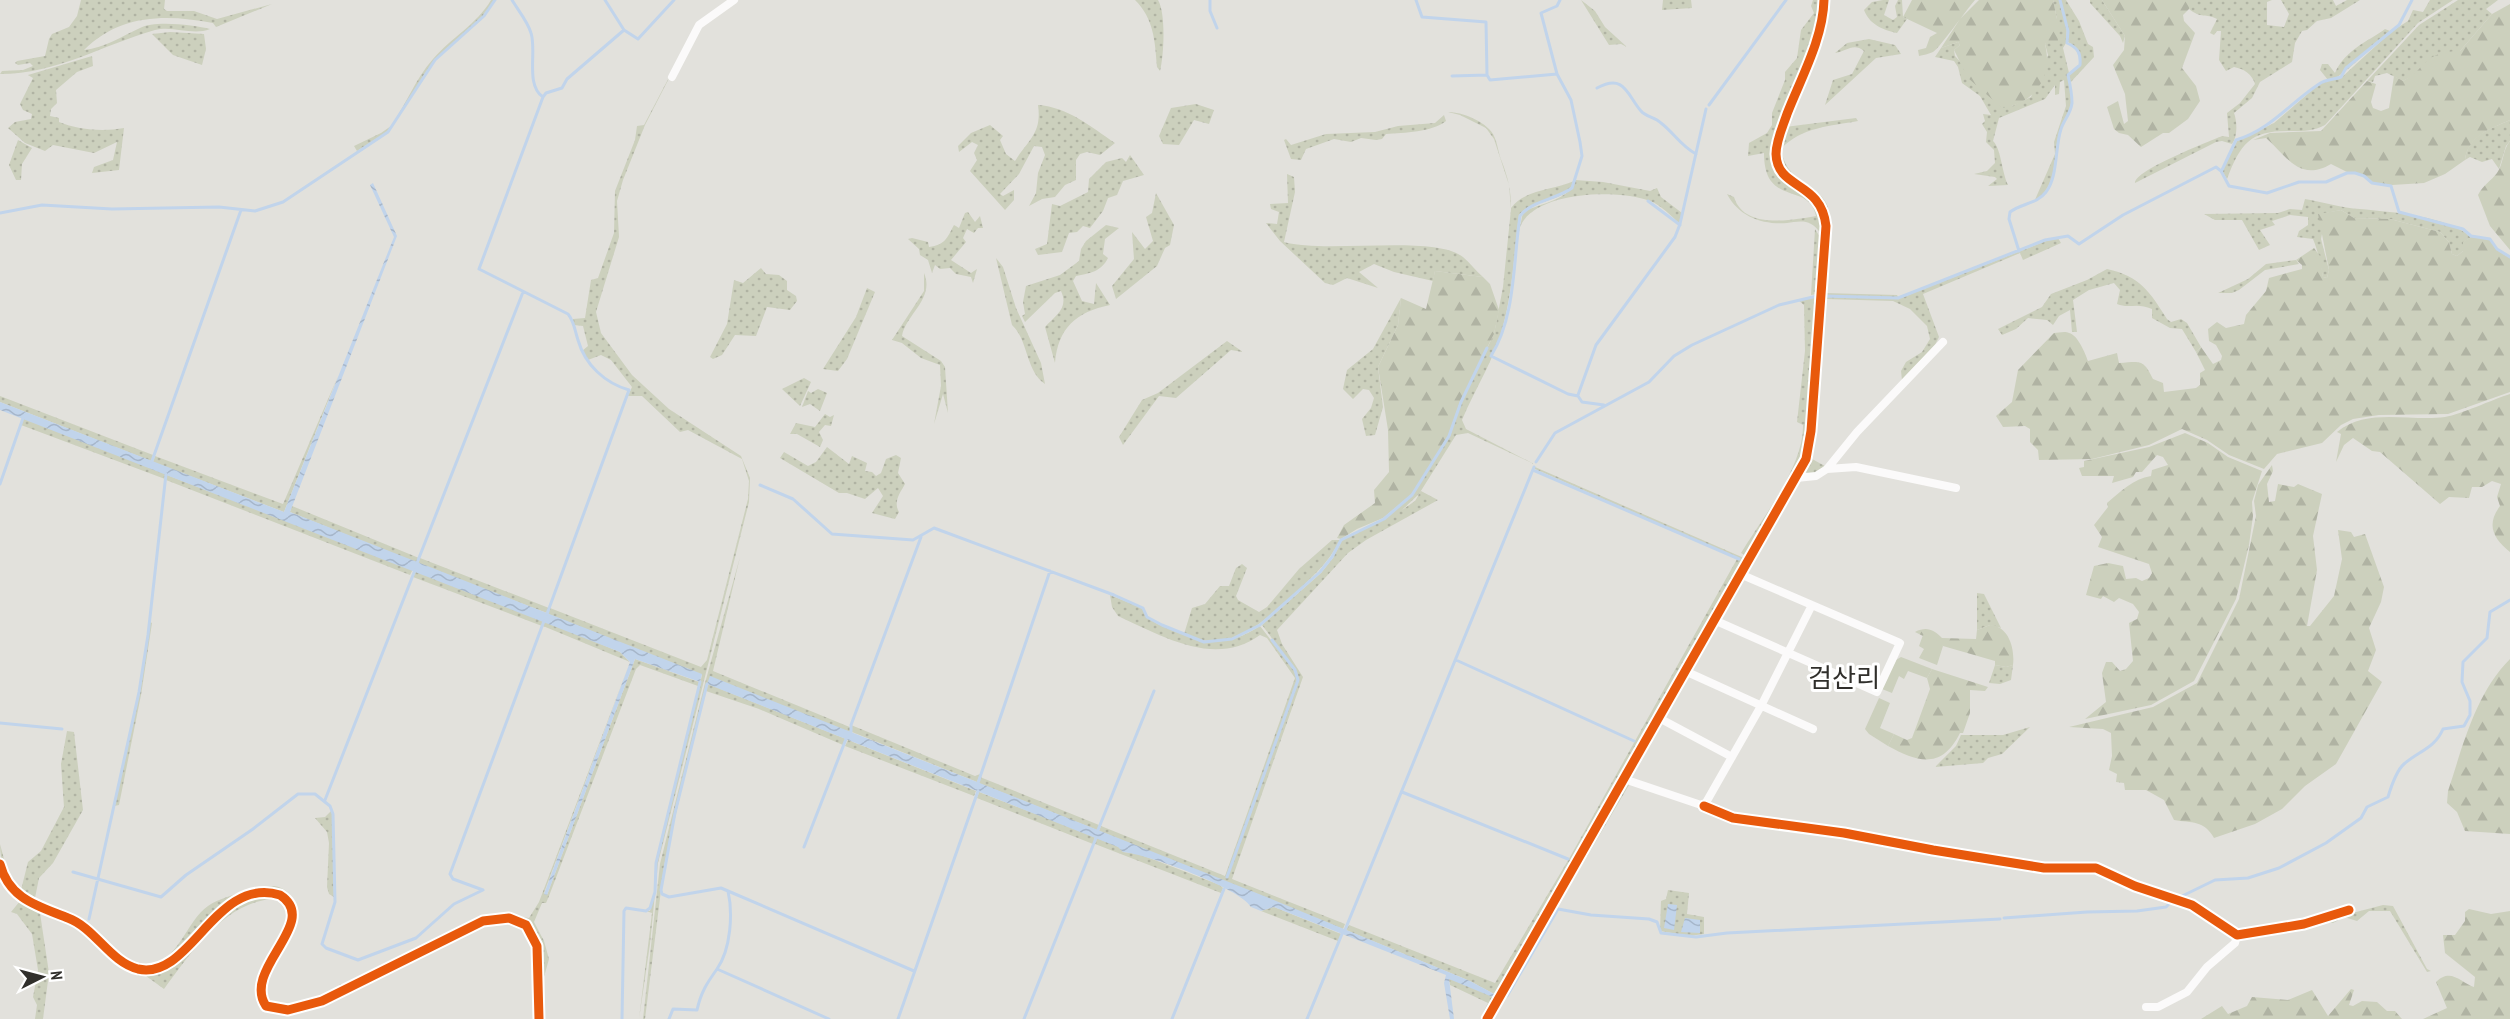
<svg xmlns="http://www.w3.org/2000/svg" width="2510" height="1019" font-family="'PT Sans Narrow','Noto Sans KR',sans-serif">
<style>
.grass{fill:url(#grass-dots)}
.forest{fill:url(#forest-firs)}
.garden{fill:#ccd0bd}
.water{fill:url(#water-waves)}
.lines{fill:none;stroke-linecap:round;stroke-linejoin:round}
.stream{stroke:#c1d4eb;stroke-width:3}
.street{stroke:#fbfafa;stroke-width:8}
.secondary{stroke:#fbfafa;stroke-width:10}
.cycleway-casing{stroke:#fff;stroke-width:13}
.cycleway{stroke:#e8590c;stroke-width:9}
.labels{text-anchor:middle;dominant-baseline:central;stroke-width:6;stroke-linejoin:round;paint-order:stroke}
.quarter-label{font-size:26px;fill:#302f2b;stroke:#fff}
</style>
<defs>
<pattern id="grass-dots" width="8" height="8" patternUnits="userSpaceOnUse" patternTransform="scale(1.5)"><rect width="8" height="8" fill="#ccd0bd"/><path d="M2 2h.1M6 6h.1" fill="none" stroke="#b0b3a3" stroke-width="1.8" stroke-linecap="round"/></pattern>
<pattern id="forest-firs" width="22" height="20" patternUnits="userSpaceOnUse" patternTransform="scale(1.5)"><rect width="22" height="20" fill="#ccd0bd"/><path d="M5 1l3.5 6h-7zM16 11l3.5 6h-7z" fill="#b0b3a3"/></pattern>
<pattern id="water-waves" width="16" height="10" patternUnits="userSpaceOnUse" patternTransform="scale(1.5)"><rect width="16" height="10" fill="#c1d4eb"/><path d="M0 5q4-4 8 0t8 0" fill="none" stroke="#a6b6ca"/></pattern>
</defs>
<rect width="100%" height="100%" fill="#e2e1dc"/>
<path class="grass" d="M81,0h84l-1,9 3,2h27l23,8 55,-15 -56,23 -3,-4c-47,-9 -93,-9 -129,27 21,-2 38,-14 56,-22 14,-8 55,-3 70,1 -18,7 -37,-4 -55,1 -53,15 -98,44 -155,44l2,-3 21,-1 10,-4 -3,-3 -12,2 -3,-2 2,-2 28,-5 4,-17 3,-5 17,-7 8,-11z
M491,0h3l-10,15 -49,45 -48,72 -30,19 -3,-5 27,-13 10,-7c15,-21 24,-47 42,-67 18,-21 44,-35 58,-59z
M1135,0h23c8,13 6,55 2,71l-3,-4c-2,-26 -3,-48 -22,-67z
M1581,0l14,11 10,16 22,20 -6,-3 -12,1z
M1663,0h28l1,8 -30,2z
M1813,0h8v15l-47,141 44,47 6,35c-4,-5 -7,-11 -13,-14 -7,-4 -16,-2 -24,-1 -24,2 -48,-6 -60,-29l7,3c10,33 58,23 82,19 -7,-35 -52,-8 -52,-63l-16,3 1,-13 18,-10 5,-8v-12l13,-33v-8l12,-14 4,-28 13,-17 -3,-7z
M1883,0h6l-5,15 9,5 4,-3 -2,-11 3,-6h4l1,17 4,2 -10,14c-14,-3 -27,-8 -33,-23l8,-8z
M2053,0h6l1,4v-4h6l13,21 9,23 5,3 1,10 -24,26 -2,-7c15,-10 18,-25 0,-34l-1,-18 -1,19 -3,5 6,25 -2,2c2,9 5,19 4,28 -1,10 -8,17 -11,26 -8,26 0,56 -26,73l21,-48 -1,-12 12,-36 -2,-26 -4,2 -1,12 -4,1v-10l-10,14 -46,19 -6,23c8,7 9,32 15,44l-20,1 9,-7 -2,-2 -21,-3 13,-3 8,-8 -1,-13 -8,-8 1,-10 -5,-8 3,-3 -2,-7 8,1 -11,-19 -18,-13 -4,-16 -4,-6 -19,-4 6,-9 17,-6 2,3 -6,5 1,6 39,43 18,7 19,-9 17,-42 -3,-11 12,-25z
M2090,0h12l23,36 -2,7 -3,-7 -30,-33z
M2189,0h83l-5,2v23l17,2 5,-13 -8,-14h52l3,6 11,-6h13l-29,18 -14,3 -10,9 -5,1 -7,12 -3,19 -32,20 -8,16 -18,15c3,8 4,23 -2,31l-10,-3 -6,1 -81,41c0,-13 73,-41 87,-47l7,1 -2,-24 13,-10 15,-19c-3,-10 -11,-15 -21,-17l-8,4 -7,-11 2,-29h-4l-3,4 -4,-2 7,-14c-11,-6 -16,0 -28,-10z
M2430,0h23l-35,23 -93,102c-11,6 -21,6 -33,6 -41,-1 -51,11 -65,48l-5,-8 15,-30 37,-18 44,-38 10,-5 -8,-10 2,-6h6l7,9c10,-23 32,-31 50,-44l5,2c-13,11 -46,44 -58,49l9,-2 51,-47 16,-10 5,-11 10,2z
M2458,0h40l-12,9 6,5 -32,37 -57,30 -16,-8 -12,3 -2,6 -6,-1 52,-56z
M697,24l-52,101 -22,55 -6,21 2,36 -23,75 5,21 31,42 37,34 72,47 9,22 -1,24 -91,361 -8,81 -11,75 13,-106 -6,-2h4l5,-19 2,-29 45,-188 -154,-61 2,-6 151,59 6,-7 41,-161 1,-18 -7,-22 -54,-29 -8,2 -38,-36h-14l4,-9 -21,-27 -10,-5 -13,5 -6,-9 6,-5 -5,-20 -9,-1 -1,-6 12,-1 6,-38 7,-2 16,-45 1,-42 20,-51 2,-14 7,-1z
M170,32l34,2 2,15 -4,16 -29,-10 -21,-21z
M1869,39l26,6 6,9 -25,4 -51,47 8,-25 19,-6 12,-23c-11,-9 -18,1 -29,2l12,-10z
M92,56l1,10 -16,6 -21,18 1,13 -6,6 -1,7 9,2v4c19,8 45,10 65,6l-5,42 -27,3 2,-6 19,-7 4,-18 -23,11 -41,-8 -8,6 -20,-8 -17,-15 7,-6 16,-3 1,-5 -9,-4 -3,-6 13,-26 -5,-3z
M1196,104l18,6 -5,14 -15,-4 -15,25 -16,-1 -4,-8 12,-28z
M1038,105c30,2 53,22 77,38l-15,12 -13,-3 -7,2 -4,6v20l-11,5 -10,12 -13,2 -13,7 7,-13 2,-20 7,-18 -3,-8 -8,-1 -15,28 -19,20 3,2 11,-6v10l-9,10 -35,-39 7,-11 -3,-7 4,-8 -6,-3 -13,10 -1,-6 13,-13 19,-8 13,11 -3,4 6,14 9,7c14,-22 27,-28 23,-56z
M1448,112c14,0 37,9 45,22 5,9 5,19 9,28 6,16 9,28 9,46 14,-19 43,-18 63,-27 -8,23 -41,17 -55,34 -5,37 -6,75 -16,111 -8,32 -28,63 -41,94l4,9 68,35 -66,-31 -12,2 -37,59 -17,16 13,-9 6,-10 17,9 -72,40 -18,13 -71,77 5,14 21,33 -71,202 113,45 -2,5 -244,-98 2,-5 124,50 70,-198 -28,-40 -7,-3c-45,33 -98,1 -142,-19l-6,-9 -2,-12 32,13c6,13 17,17 30,22 34,15 55,17 88,-4l34,44 3,10 -2,8 -67,189 71,-197 -4,-11 -33,-44 59,-52 12,-15 9,-18 42,-21 29,-24 37,-59 11,-34 33,-68 9,-47 8,-78 -2,-24 -15,-46 -8,-11 -26,-13z
M1444,115l2,6c-14,11 -42,12 -60,13l-4,5 -6,1 -15,-2 -10,4 -17,-3 -28,10 -5,11 -10,-1 -7,-19 2,-1 5,6 35,-11 49,-2 23,-6 37,-3z
M1856,118l2,3c-27,5 -57,6 -77,28 6,34 28,28 44,52 12,17 1,71 -1,92l73,2 1,2h-74l74,2 148,-58 12,-3 3,5 -38,17 -3,-7 -97,41 16,43 -4,8 -33,35 -1,-9 5,-9 16,-10 8,-13 -3,-13 -17,-17 -17,-8 -68,-2 -13,160 13,7c-6,4 -12,10 -20,6l6,-13 16,-241 -48,-57 6,-34z
M2510,120v21l-4,5 -7,23 -7,-10 -10,3 -12,-5 -5,3c3,-25 25,-31 45,-40z
M18,140l14,8 -10,16 -1,16h-5l-7,-15z
M1130,155l14,20 -21,6 -6,14 -9,3 -5,13 -13,17 -7,-2 -6,6 -8,1 -7,19 -24,3 -3,-6 12,-5 5,-40 8,2 28,-14 1,-13 17,-17 16,-4 4,4z
M1287,174l7,3 1,15 -11,50c42,12 150,-8 179,15 7,6 13,14 20,20l-48,-6 -2,10 -39,-9 -20,-8 -15,8 19,16 -31,-10 -14,7 -8,-2 -45,-42 -14,-18 11,1 2,-12 -8,-3 -1,-5 18,-1z
M1575,180l28,2 47,9 7,-3 4,9 21,16 -2,11c-9,-8 -19,-19 -30,-23 -28,-11 -104,-11 -126,19 -5,6 -6,15 -7,22l6,-30c17,-9 46,-11 52,-32z
M1156,193l18,32 -4,20 -5,3 -8,18 -41,33 -4,-13 22,-27 -2,-27 13,17 8,-8 -7,-24 6,-4z
M2305,199c18,3 37,9 55,10 31,3 88,7 111,28l-7,5 -1,9 -6,5 -5,-2 -3,-12 -9,-10 -50,-13 -36,-1 -13,-8 -15,3 -5,26 8,31 -2,8 -4,-1c-3,-15 -5,-26 -10,-38l-16,-2 2,-6 9,-6v-8l-18,-2 -18,6 3,4 -15,5 10,15 -11,5 -17,-30h-27l-11,-6 74,-1 12,-4 12,1z
M968,212l7,10 5,-6 3,12h-5l-4,5 -7,-4 -4,9 3,4 -15,18 20,13 6,-4 -4,14 -2,-6 -15,-3 -6,-6 -10,1 -5,-4 -3,8 -4,-13 -8,-5 -1,-6 -11,-10 4,-1 16,4 1,5c16,-2 18,-9 25,-22l5,3 6,-15z
M1106,225l13,3 -14,11 -2,15 5,4c-7,14 -18,15 -32,18l-3,5 9,20 12,3 2,-21 14,22c-34,7 -52,23 -55,58l-10,-36c11,-12 24,-19 16,-36l-6,2 -30,29 -3,-6 3,-2 -2,-12 3,-16 34,-11 19,-14 2,-12 5,-8z
M1815,229l8,13 -5,52 -7,1z
M996,258l7,9 13,41 25,55 4,21c-20,-14 -16,-43 -33,-59z
M2296,260l3,4 -34,6 -26,20 -7,3h-14l30,-14 18,-15z
M761,268l5,6 13,1 8,6v9l9,6 1,5 -7,9 -23,-3 -11,29 -21,-1 -13,20 -9,4 -3,-2 17,-33 7,-44 9,3z
M2107,269c33,7 43,23 60,50l4,3 10,-3 6,4 14,24 -5,5 -14,-23 -12,-1 -18,-10v-9c-15,-7 -23,0 -35,-5l3,-14 -6,-7 -25,7 -16,10 4,32h-5l-2,-22 -11,6 -6,9 -6,-5 -19,-2 -12,11 -14,6 -4,-6 44,-22 9,-13 36,-14z
M924,273c11,26 -18,41 -22,63l39,25 4,6 3,46 -5,-19 -9,30 7,-38 -1,-21 -19,-7 -19,-15 -10,-3 32,-49z
M867,288l8,4 -28,67 -9,12 -15,-2 33,-52z
M1809,297h8l-13,160 -59,98 -4,-2c22,-36 63,-87 62,-128l-6,-3 8,-71 -1,-46 -6,-5z
M1401,298l-3,27 -20,42 5,40 -8,28 -9,1 -4,-17 9,-11 3,-10 -5,-8 -6,-1 -10,10 -10,-10 4,-19 26,-21z
M1227,341l16,11 -12,-2 -55,48 -17,-2 -36,49 -4,-8 23,-37 16,-7z
M338,376l-54,136 -131,-50 2,-6 128,48z
M804,378l7,4 -11,24 -18,-17z
M818,389l9,4 -7,18 -10,-7 -8,3 6,-16 3,2z
M0,396l153,59 -2,6 -151,-59z
M825,414l5,3 4,-2 -3,11 -6,-1 -6,7 4,8 -3,7 -23,-13h-7l6,-11 19,4z
M23,418l143,56 -1,5 -144,-54z
M827,447l22,17 3,-8 15,7 -2,8 7,1 4,4 5,-3 5,-14 10,-4 5,3 -3,15 7,11c-5,9 -12,18 -6,28l-4,7 -23,-6 11,-17 -5,-8 -13,11 -18,-6h-8l-59,-35 4,-6 24,14 8,-4z
M1535,467l209,91 -259,461h-5l8,-16 -38,-18 -1,-7 47,17 -26,-14 -124,-51 3,-5 146,58 75,-126 167,-298 4,1 -206,-91z
M167,475l246,94 -3,6 -244,-95z
M292,506l127,52 -3,5 -126,-51z
M1332,540h8c-12,24 -28,37 -47,55 -33,29 -62,60 -109,39l8,-26 13,-4 15,-18h9l7,-18 6,-4 5,4 -11,28 2,4 21,12 8,-5 32,-38z
M740,557l-27,114 139,57 -2,4 -144,-48 -42,182 -19,153h-2l17,-155 45,-181z
M420,558l129,50 -2,5 -129,-49z
M416,571l128,50 -2,5 -129,-49z
M1977,593l7,1 17,34 -11,-3 -13,5z
M545,621l75,31 10,10 -86,231 3,2 88,-236 64,23 -1,4 -58,-21 -4,4 -87,227 -3,7h-4l-8,19 10,19 5,18 -7,25 1,35h-2c-2,-26 5,-58 -5,-82 -22,-48 -82,-3 -112,13 -12,6 -26,9 -38,15 -30,15 -84,54 -119,39 -24,-35 59,-82 14,-111 -61,-18 -85,64 -124,73 -35,9 -50,-30 -75,-44 -20,-10 -46,-13 -62,-29 -14,-13 -20,-30 -20,-49l8,30 13,16 7,-28 13,-11 23,-44 -3,-43 6,-33 7,1 9,78 -30,53 -14,15 -4,20c12,14 38,12 53,25 16,13 29,35 50,41 37,10 47,-43 70,-58 14,-10 49,-18 66,-20 15,2 23,16 24,31l-34,67 2,15c13,13 69,0 74,-15l7,1 126,-65 30,-6 26,4 10,-16 91,-240 -87,-36z
M150,622l2,1 -11,72 -22,110 -5,1 26,-114z
M1995,665l11,2 7,-2 -2,15 -11,4 -11,-1z
M708,684l138,55 -3,6 -84,-36 -53,-18z
M851,725l124,51 5,-2 -3,8 -125,-50z
M2030,727l-28,27 -14,4 -5,5 -48,4 21,-21 5,-11h42z
M848,740l128,51 -2,5 -129,-50z
M980,777l119,48 -2,5 -119,-47z
M1628,781l5,2 -4,2 -124,211z
M979,792l116,45 -2,7 -116,-46z
M331,811l1,3 2,83 -5,-3 -2,-7 2,-44 -2,-11 -12,-14 10,-1z
M1097,838l22,9 4,5 16,2 81,31 3,3 -2,5 -126,-49z
M1668,890l21,3 -2,21 17,3v17l-15,2 -29,-5 1,-30 5,-2z
M254,898l17,1c-48,5 -80,54 -107,90l-18,-13 1,-3 11,-2 68,-58z
M20,901l56,23 47,40 18,10 -2,2 -21,-14 -40,-35 -38,-14 9,60 -6,46h-8l2,-14 -4,-8 5,-27 -6,-36 -15,-20 -6,-2z
M2383,905l10,1 34,63 4,2 -4,1 -37,-61h-21l-12,10 -13,-4 -11,6 -15,-1z
M1274,907l67,27 -3,7 -77,-30z"/>
<path class="forest" d="M1912,0h63c-9,10 -36,49 -42,52 -4,2 -10,3 -14,4l-1,-6 8,-2 4,-11 7,-4 -34,-16z
M1979,0h74l4,19 1,24 -6,4 -4,-7 -3,4c8,32 -9,59 -43,64l-34,-30 -14,-28 6,-5 -2,-3 -17,6 19,-29z
M2102,0h87v9l-6,6 1,6 11,12 -13,35 14,18 4,15 -12,18 -19,14h-6l-22,14 -13,-12 -9,-2 -5,-4 -7,-22 11,-6 6,23 4,-3 -3,-27 -12,-29 11,-15 1,-14z
M2510,4v116c-20,9 -42,16 -45,40l-20,14 -21,9 -32,2 -19,-2 -9,-8 -17,-3 -16,-8c-32,19 -45,-9 -65,-26l-13,2 17,-7 51,-2 46,-50 9,3 -5,18 2,6 8,3 8,-3 5,-32 9,5c27,-15 19,-29 57,-30l32,-37z
M2510,141v109l-20,-24 -12,-31c5,-10 13,-14 19,-22 7,-10 5,-22 13,-32z
M2341,210l13,8 36,1 50,13 9,10 3,12 5,2 6,-5v-9l8,-5 19,2 7,11 13,8v134l-62,22 -69,1 -26,4 -12,6 -19,18 -45,11 -13,15 -35,-14 -22,-15 -25,-11 -33,16 -57,14 -53,1 -1,-10 -8,-8v-13l-5,-3 -22,1 -7,-11 16,-14 6,-32 36,-37c4,0 11,-2 15,0 9,2 16,20 19,28l29,-8 2,10c21,-1 24,-5 34,16l10,4 1,9 32,-4 4,-3v-12l5,-3 -9,-18 5,-5 12,17 8,-4 1,-4 -6,-11 -7,-4 -1,-12 9,-7 9,6 18,-4 2,-9 20,-24 3,-13 33,-9v-4l-6,-5 18,-12 6,8 3,21 4,1 2,-8 -11,-56z
M1435,271l48,6 7,7 9,26 -5,24 -34,68 -12,34 -36,58 -29,24 -26,11 -16,10 -4,-1 7,-13 31,-22 -1,-13 15,-18 -1,-42 -10,-63 20,-42 3,-27 25,11z
M2510,394v158c-17,-14 -24,-27 -10,-46l-3,-9 4,-13 -9,-3 -10,6h-10l-3,11 -20,-1 -9,7 -60,-52 -8,-1 -19,-13 -9,7 -8,17 5,-28 -4,-2c30,-25 73,-10 108,-15 17,-3 46,-17 65,-23z
M2185,433l23,10 20,14 34,14 -10,31 1,14 -4,29 -13,54 -42,82 -43,24 -66,14 21,-17 -4,-29 4,-11h6l8,9 6,-2 7,-8 -4,-38 8,-4 2,-7 -6,-8 -14,-6 -5,4 -11,-6 -2,3 -15,-4 8,-29 14,-3 15,3 3,13 10,-1 6,3 7,-3 3,-5 -3,-9 -51,-17 4,-10 -8,-12 14,-18 -1,-4c14,-12 26,-24 44,-27l1,-6 16,-5 -5,-8 -6,-2 -15,17h-6l-3,5 -21,6 2,-7h-32l-3,-8 5,-1v-6l65,-14z
M2272,465l1,6 -6,13 2,18 6,-1 3,-17 16,3 4,-3 24,10 -9,42 4,34 -10,56h3l24,-30 8,-37 -4,-29 13,2 3,5 11,-3 19,53 -3,15 -12,26 7,22 -8,21 14,11 -46,82 -31,22 -23,23 -27,15 -41,14c-10,-18 -22,-15 -40,-18l-10,-20 -18,-10h-21l-1,-7 -8,-1 1,-8 -8,-4 3,-14 -1,-23 -8,-4 -34,-2 84,-20 44,-24 42,-84 17,-83 -2,-15 4,-16z
M1990,625c19,1 25,24 23,40l-7,2 -11,-2v-4l-52,-15 -28,-14c12,-6 19,-2 27,6l34,1 1,-9z
M2510,659v175l-45,-3 -8,-19 -10,-9 1,-12c15,-45 27,-97 62,-132z
M1932,669l56,18 -3,4 -15,-1v23l-7,20h-3c-18,36 -41,30 -72,13l6,-12 13,6 5,-2 18,-49 -3,-11z
M2469,909l22,5 19,-3v108h-87l24,-11 -11,-26c15,-15 25,1 38,5l1,-10 -30,-24 -2,-18h12l10,-14v-9z
M2351,989l3,1 -5,15 4,1 9,-5 15,1 10,9h8l7,8h-201l21,-13 6,8 19,-8 5,-9 36,3 24,-10 16,26z"/>
<path class="garden" d="M1923,635l16,6 4,5 -6,19 -18,-7 5,-9 -5,-3z
M1901,657l31,12 -5,9 -19,-7 -4,8 -5,-3 -7,17 -10,-4 14,-29z
M1879,698l11,5 -10,25 14,6 -6,12 -19,-12 -4,-5z"/>
<path class="water" d="M373,183l24,53 -107,276 412,162 -2,8 -65,-23 -88,236 -3,-1 86,-232 -10,-10 -620,-242v-8l284,110 110,-275 -24,-52z
M710,676l559,222 201,83 26,14 -1,3 -46,-19 5,40h-4l-6,-36 2,-8 -172,-68 -13,4 -10,-4c-11,-19 -104,-53 -128,-55l-5,-5 -411,-163z
M1668,904l9,1 -3,25 -10,-2z
M1685,918l15,2v13l-19,-1z"/>
<g class="lines">
<path class="stream" d="M512,0c6,10 16,22 19,33 6,18 -6,52 12,64
M605,0l19,30 14,9 36,-39
M1210,0v11l7,17
M1416,0l6,17 64,5 1,53 3,5 67,-6
M1560,0l-3,6 -16,7 16,61 14,26 9,42 2,14 -10,32c-15,11 -41,13 -52,28 -7,45 -4,100 -29,140l77,38 10,2 4,6 22,3
M1452,76l35,-1
M1597,88c28,-15 30,7 44,23 5,6 14,6 20,12 13,10 20,23 35,31
M1709,105l77,-105
M2222,170l14,-30c34,-10 54,-37 83,-56 7,-5 14,-4 22,-7l5,-9 53,-43 13,-25
M1648,201l32,24
M0,213l42,-8 70,4 107,-2 36,4 28,-9 105,-70 47,-72 49,-44 11,-16
M2019,251l-10,-32 1,-7c12,-9 27,-8 36,-20 12,-15 9,-45 15,-63 3,-9 10,-16 11,-26 0,-9 -2,-19 -4,-28l12,-10c1,-12 -2,-17 -13,-22l1,-12 -8,-31
M1824,296l74,2 147,-58 23,-4 11,8 44,-29 93,-48 5,4 8,15 38,7 32,-11h27l21,-9h8l9,3 8,7 19,3 8,26 64,17 8,7 19,3 7,10 13,8
M1578,395l18,-50 79,-108 5,-13 26,-115
M152,461l89,-251
M1536,462l19,-29 94,-51 25,-26 18,-11 87,-40 38,-9
M1533,470l206,89
M0,484l23,-66
M760,485l33,14 39,35 81,6 21,-12 180,67 29,13 4,9 15,8 42,17 28,-3 28,-14 60,-53 12,-15 9,-17 43,-21 28,-24 37,-59 12,-34 26,-54
M417,563l106,-271
M547,614l82,-224c-24,-7 -44,-25 -51,-50 -3,-9 -4,-19 -10,-26l-89,-45 64,-172 3,-4 16,-5 5,-9 57,-49
M1456,660l178,81
M0,723l62,6
M851,732v-7l70,-188
M978,783l72,-212
M1402,792l166,67
M325,800l90,-230
M1098,830l56,-139
M804,847l42,-108
M73,872l88,25 25,-22 67,-46 45,-35h17l15,12 3,8 2,88 -13,42 4,4 32,12 58,-22 38,-34 29,-14 -30,-11 -3,-5 94,-253
M1227,877l71,-197 -3,-10 -23,-30
M728,891l186,80
M2178,898l37,-18 33,-2 31,-10 47,-25 35,-25 6,-11 21,-10c3,-10 8,-26 16,-33 15,-13 31,-16 39,-35l21,-3 6,-11v-14l-8,-19 1,-20 24,-24 3,-26 20,-12
M2004,918l83,-6 50,-1 29,-4 7,-7
M89,919l50,-227 9,-57 18,-161
M1345,930l189,-463
M717,969l112,50
M1507,996l51,-87 33,6 58,4 8,3 4,11 35,4 31,-4 273,-14
M622,1019l2,-108 2,-3 20,3 4,-3 5,-16 1,-29 44,-181
M669,1019l4,-10 24,1c4,-18 10,-27 20,-41 14,-20 16,-56 11,-78l-7,-3 -52,9 -7,-3 -1,-4 14,-77 32,-129
M898,1019l80,-228
M1024,1019l72,-181
M1172,1019l52,-130
M1307,1019l35,-85"/>
<path class="street" d="M672,77l27,-52 35,-25
M1827,469l29,-2 100,21
M1796,478l20,-2 11,-7 30,-37 86,-90
M1714,620l163,72 23,-49 -160,-69
M1685,671l128,58
M1659,718l73,39
M1624,779l80,27 57,-100 51,-101
M1704,806l29,12 111,15 89,17 111,18h52l39,18 57,19 45,30 67,-11 45,-14
M2146,1007h12l29,-15 20,-25 28,-24 2,-8"/>
<path class="secondary" d="M0,864c9,35 38,42 68,54 27,10 42,44 70,51 53,12 77,-94 142,-74 42,27 -39,74 -14,111l22,4 34,-9 161,-80 26,-3 17,7 11,21 2,73
M1487,1019l319,-560 5,-28 15,-205c-5,-46 -49,-36 -50,-72 0,-13 7,-28 11,-40 14,-36 36,-75 37,-114"/>
<defs>
<path id="cycleway" d="M1704,806l29,12 111,15 89,17 111,18h52l39,18 57,19 45,30 67,-11 45,-14
M0,864c9,35 38,42 68,54 27,10 42,44 70,51 53,12 77,-94 142,-74 42,27 -39,74 -14,111l22,4 34,-9 161,-80 26,-3 17,7 11,21 2,73
M1487,1019l319,-560 5,-28 15,-205c-5,-46 -49,-36 -50,-72 0,-13 7,-28 11,-40 14,-36 36,-75 37,-114"/>
</defs>
<use href="#cycleway" class="cycleway-casing"/>
<use href="#cycleway" class="cycleway"/>
</g>
<g class="labels">
<g class="quarter-label">
<text x="1844" y="677">검산리</text>
</g>
</g>
<g transform="translate(42 977) rotate(84)" stroke="#ffffff" stroke-width="4.5" paint-order="stroke">
<path d="M0-4.5L10 22L0 15L-10 22Z" fill="#302f2b"/>
<text y="-9" font-size="16" font-weight="bold" text-anchor="middle" fill="#302f2b">N</text>
</g>
</svg>
